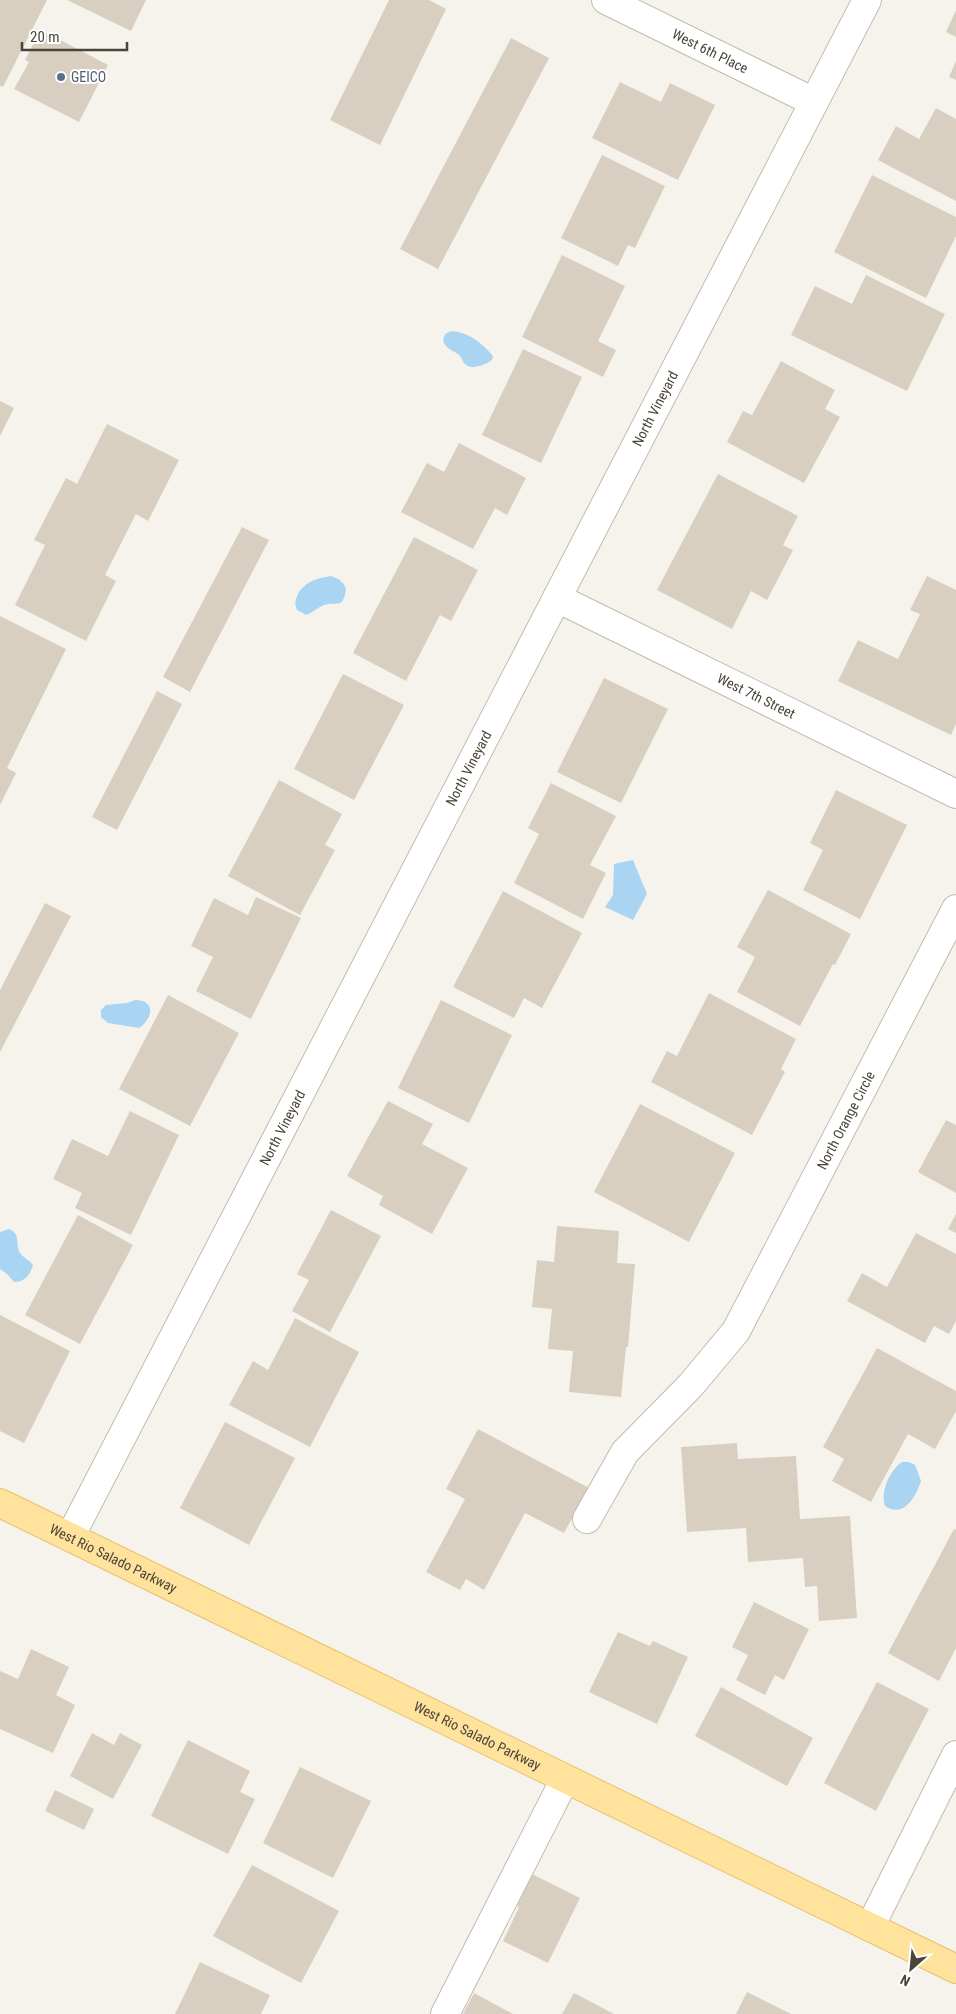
<svg xmlns="http://www.w3.org/2000/svg" width="956" height="2014" font-family="'Roboto Condensed',sans-serif">
<style>
.water{fill:#a9d4f2}
.building{fill:#d8cfc1}
.lines{fill:none;stroke-linecap:round;stroke-linejoin:round}
.minor-casing{stroke:#c2bbae;stroke-width:30}
.major-casing{stroke:#e6c16a;stroke-width:30}
.minor{stroke:#fff;stroke-width:28}
.major{stroke:#ffe39c;stroke-width:28}
.service-dot{fill:#5c6f8a;stroke:#fff;stroke-width:2}
.labels{text-anchor:middle;dominant-baseline:central;stroke-width:4;stroke-linejoin:round;paint-order:stroke}
.street-label{font-size:14px;fill:#4b4439;stroke:#fff}
.service-label{font-size:14px;fill:#4e5e75;stroke:#fff;text-anchor:start}
</style>
<rect width="100%" height="100%" fill="#f6f3ec"/>
<path class="water" d="M451,331c18,1 31,12 42,25l-1,4c-5,4 -21,11 -27,4 -3,-3 -3,-7 -7,-10 -7,-4 -12,-6 -15,-13l2,-7z
M331,576c8,3 12,5 15,13 -3,21 -9,12 -22,16 -6,2 -12,8 -18,10l-9,-5c-2,-5 -2,-7 -1,-11 5,-16 20,-21 35,-23z
M633,860l14,34 -14,26 -28,-13 8,-12 1,-31z
M135,1000c21,0 18,19 4,28l-31,-5 -7,-6v-7l5,-5 21,-2z
M9,1229c13,5 5,16 12,25 3,4 8,6 12,11 -3,10 -8,17 -19,17l-7,-8 -7,-5v-37z
M902,1462h7l6,3 6,16c-5,15 -17,38 -36,25 -5,-14 5,-36 17,-44z"/>
<path class="building" d="M0,0h47l-44,87 -3,-1z
M67,0h79l-15,31z
M389,0h40l17,9 -66,136 -50,-25z
M956,10v27l-10,-5z
M43,31l65,34 -29,57 -65,-33 15,-27 -4,-2 12,-23 2,1z
M511,38l38,20 -111,211 -38,-20z
M956,61v19l-7,-3z
M620,82l41,20 9,-19 45,22 -37,75 -86,-42z
M936,108l20,11v82l-78,-41 18,-34 23,13z
M602,155l63,31 -30,62 -7,-3 -10,21 -57,-28z
M872,175l84,42v19l-30,62 -92,-46z
M562,255l63,31 -27,55 18,9 -13,27 -81,-40z
M866,275l79,39 -38,77 -116,-56 24,-49 37,18z
M523,349l59,28 -41,86 -59,-28z
M781,361l54,29 -10,19 15,8 -36,66 -77,-41 16,-31 9,4z
M0,401l14,7 -14,28z
M107,424l72,36 -31,61 -12,-7 -31,61 11,6 -30,60 -71,-36 30,-60 -11,-5 32,-62 11,6z
M459,443l67,35 -19,37 -12,-7 -22,41 -72,-37 26,-49 17,9z
M718,474l80,42 -15,29 10,5 -26,50 -16,-9 -19,38 -75,-39z
M242,527l27,13 -79,152 -27,-15z
M414,537l64,33 -27,51 -11,-6 -34,66 -53,-28z
M927,576l29,14v134l-5,11 -113,-54 20,-41 40,19 22,-45 -10,-4z
M0,616l66,33 -59,119 9,5 -16,32z
M343,674l61,31 -50,95 -60,-31z
M604,678l64,31 -47,94 -64,-31z
M157,691l25,13 -65,126 -25,-13z
M279,780l63,34 -17,31 10,5 -35,65 -72,-39z
M551,783l65,33 -26,49 16,8 -23,46 -69,-36 25,-49 -11,-6z
M836,790l71,35 -47,94 -57,-29 20,-40 -13,-7z
M768,890l83,44 -16,31 -2,-1 -33,62 -63,-34 18,-35 -18,-10z
M503,891l79,42 -40,75 -18,-10 -10,20 -61,-31z
M256,897l45,21 -50,101 -55,-28 17,-34 -22,-11 23,-48 34,17z
M45,903l26,13 -71,136v-62z
M709,993l87,46 -15,30 4,3 -33,63 -101,-53 16,-31 10,5z
M168,995l71,38 -49,93 -71,-37z
M441,1000l71,35 -43,88 -71,-35z
M388,1101l45,23 -11,20 46,24 -36,66 -53,-29 4,-9 -36,-20z
M640,1104l95,49 -46,89 -95,-50z
M130,1111l49,24 -48,100 -56,-27 7,-15 -29,-14 19,-40 36,17z
M946,1120l10,5v68l-38,-21z
M331,1210l50,26 -51,96 -38,-21 17,-31 -12,-6z
M956,1214v19l-8,-4z
M78,1215l55,30 -53,99 -55,-29z
M557,1226l62,5 -2,32 18,1 -7,83h-2l-5,50 -52,-5 4,-41 -25,-2 4,-40 -20,-2 5,-47 17,2z
M916,1233l40,21v67l-7,13 -15,-8 -9,17 -78,-42 15,-28 25,14z
M0,1315l70,36 -46,92 -24,-12z
M295,1318l64,34 -49,95 -81,-42 24,-44 15,9z
M877,1348l79,43v20l-21,38 -27,-15 -37,68 -39,-21 12,-22 -21,-12z
M225,1422l70,36 -46,87 -69,-37z
M478,1429l111,59 -25,45 -39,-20 -41,77 -18,-11 -6,11 -34,-18 39,-73 -19,-10z
M737,1443l1,16 58,-3 4,63 50,-3 7,102 -38,3 -2,-35 -12,1 -2,-29 -55,4 -2,-34 -59,4 -6,-85z
M954,1529l2,1v118l-17,33 -51,-28z
M754,1602l55,27 -25,51 -9,-5 -10,20 -29,-15 12,-25 -16,-8z
M618,1632l32,14 3,-5 35,16 -31,67 -68,-32z
M31,1649l38,18 -13,28 19,10 -22,48 -53,-24v-58l18,8z
M877,1682l52,27 -53,102 -52,-28z
M721,1687l92,51 -26,48 -92,-50z
M92,1733l22,12 6,-12 22,12 -29,54 -43,-23z
M188,1740l62,31 -10,21 15,7 -27,55 -77,-38z
M300,1767l71,34 -38,77 -70,-35z
M55,1790l39,19 -10,21 -39,-19z
M252,1865l87,46 -38,72 -88,-47z
M524,1870l56,28 -32,65 -45,-22 16,-34 -11,-5z
M200,1962l70,33 -9,19h-86z
M747,1992l44,22h-55z
M474,1993l39,21h-50z
M574,1993l40,21h-52z"/>
<g class="lines">
<defs>
<g id="minor">
<path id="s1" d="M606,0l208,102"/>
<path id="s2" d="M557,598l399,196"/>
<path id="s3" d="M587,1519l38,-67 66,-67 45,-54 220,-422"/>
<path id="s4" d="M70,1537l797,-1537"/>
<path d="M870,1927l86,-172"/>
<path d="M445,2014l120,-235"/>
</g>
<g id="major">
<path id="s5" d="M0,1503l956,466"/>
</g>
</defs>
<use href="#minor" class="minor-casing"/>
<use href="#major" class="major-casing"/>
<use href="#minor" class="minor"/>
<use href="#major" class="major"/>
</g>
<circle class="service-dot" cx="61" cy="77" r="5"/>
<g class="labels">
<g class="street-label">
<text stroke="none"><textPath href="#s1" startOffset="116">West 6th Place</textPath></text>
<text stroke="none"><textPath href="#s4" startOffset="1271">North Vineyard</textPath></text>
<text stroke="none"><textPath href="#s2" startOffset="222">West 7th Street</textPath></text>
<text stroke="none"><textPath href="#s4" startOffset="866">North Vineyard</textPath></text>
<text stroke="none"><textPath href="#s3" startOffset="479">North Orange Circle</textPath></text>
<text stroke="none"><textPath href="#s4" startOffset="461">North Vineyard</textPath></text>
<text stroke="none"><textPath href="#s5" startOffset="126">West Rio Salado Parkway</textPath></text>
<text stroke="none"><textPath href="#s5" startOffset="531">West Rio Salado Parkway</textPath></text>
</g>
<g class="service-label">
<text x="71" y="77">GEICO</text>
</g>
</g>
<g transform="translate(911 1969) rotate(207)" stroke="#ffffff" stroke-width="4" paint-order="stroke">
<path d="M0-4L9 19L0 12L-9 19Z" fill="#4b4439"/>
<text y="-8" font-size="14" font-weight="bold" text-anchor="middle" fill="#4b4439">N</text>
</g>
<path d="M22 42v8h105v-8" fill="none" stroke="#4b4439" stroke-width="2.5"/>
<text x="30" y="42" font-size="15" fill="#4b4439" stroke="#ffffff" stroke-width="4" paint-order="stroke">20 m</text>
</svg>
